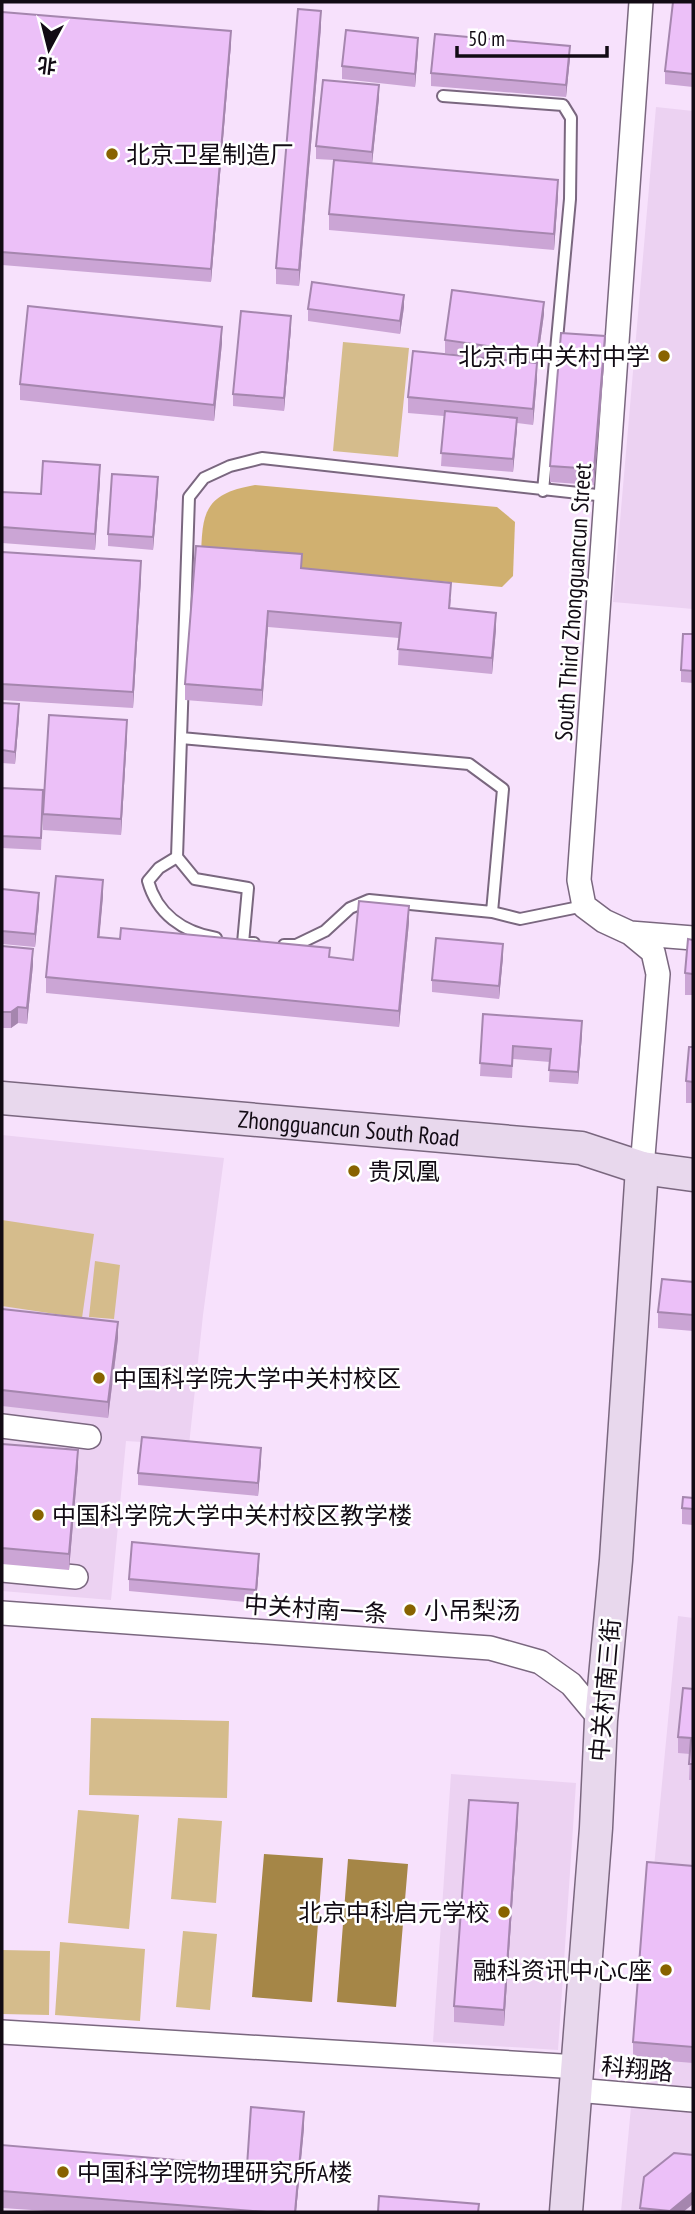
<svg xmlns="http://www.w3.org/2000/svg" width="695" height="2214" font-family="'PT Sans Narrow','Noto Sans SC',sans-serif">
<style>
.built{fill:#ecd2f2}
.green{fill:#d5bc8c}
.forest{fill:#d0b070}
.water{fill:#a58647}
.lines{fill:none;stroke-linecap:round;stroke-linejoin:round}
.lane-casing{stroke:#7a677f;stroke-width:14}
.street-casing{stroke:#7a677f;stroke-width:26}
.secondary-casing{stroke:#7a677f;stroke-width:35}
.lane{stroke:#fff;stroke-width:10}
.street{stroke:#fff;stroke-width:23}
.secondary{stroke:#e8d8ed;stroke-width:32}
.wall{fill:#cba5d5}
.shaded-wall{fill:#a586ae}
.building{fill:#ecc0f8;stroke:#a586ae;stroke-width:2}
.poi-dot{fill:#886300;stroke:#fff;stroke-width:2.5}
.labels{text-anchor:middle;dominant-baseline:central;stroke-width:5;stroke-linejoin:round;paint-order:stroke}
.poi-label{font-size:24px;fill:#120b14;stroke:#fff;text-anchor:start}
.street-label{font-size:24px;fill:#120b14;stroke:#fff}
</style>
<rect width="100%" height="100%" fill="#f7e1fc"/>
<path class="built" d="M656,107l37,4v498l-80,-7z
M2,1135l222,23 -21,157 -14,130 -63,-4 -15,159 -109,-9z
M678,1616l15,2v594h-72z
M451,1774l125,9 -18,267 -125,-8z"/>
<path class="green" d="M343,342l66,6 -11,109 -65,-6z
M2,1220l92,14 -12,84 -80,-12z
M95,1261l25,4 -6,54 -25,-2z
M91,1718l138,3 -2,77 -138,-3z
M78,1810l61,5 -10,114 -61,-6z
M178,1818l44,3 -6,82 -45,-4z
M183,1931l34,3 -7,76 -34,-3z
M60,1942l85,7 -5,72 -85,-6z
M2,1950l48,1 -1,64 -47,-1z"/>
<path class="forest" d="M255,485l242,22 18,15 -2,54 -11,11 -301,-28c1,-47 3,-65 54,-74z"/>
<path class="water" d="M264,1854l59,4 -11,144 -60,-5z
M348,1859l60,5 -12,143 -59,-5z"/>
<g class="lines">
<defs>
<path id="lane" d="M443,96l120,9 8,13 -1,81 -27,292
M181,738l-4,119 18,22 53,9 -5,55h11
M177,857l-18,11 -11,13c9,33 35,51 68,57
M584,906l-64,13 -28,-7 11,-123 -34,-25 -288,-26 8,-241 15,-19 26,-12 32,-8 344,38
M284,945h12l29,-14 25,-23 19,-8 123,12"/>
<path id="street" d="M641,2l-62,878 5,26 20,15 26,12 23,19 5,22 -16,194
M630,933l63,5
M2,1426l87,11
M2,1570l74,7
M2,1613l488,35 50,14 31,22 30,36
M2,2032l576,35
M576,2090l117,10"/>
<g id="secondary">
<path id="s1" d="M2,1098l579,50 61,20 51,7"/>
<path d="M566,2212l30,-384 5,-108 15,-160 26,-392"/>
</g>
</defs>
<use href="#lane" class="lane-casing"/>
<use href="#street" class="street-casing"/>
<use href="#secondary" class="secondary-casing"/>
<use href="#lane" class="lane"/>
<use href="#street" class="street"/>
<use href="#secondary" class="secondary"/>
</g>
<path class="wall" d="M693,2v85l-28,-3v-13z
M2,12l229,32 -20,238 -209,-17z
M321,27l-22,259 -23,-2v-16z
M418,51l-3,36 -73,-8v-13z
M570,58l-4,39 -135,-11v-13z
M379,98l-7,66 186,32 -4,54 -225,-20v-16l5,-54 -18,-1v-13z
M404,307l-4,27 -92,-13v-12z
M544,314l-7,51v14l-4,46 -16,-2 -4,49 -72,-6 3,-50 -36,-3v-16l59,-41 -22,-3v-13z
M291,328l-7,83 -51,-5v-12z
M222,343l-8,78 -194,-21v-16z
M605,352l-11,133 -44,-3v-16z
M100,481l-5,69 -93,-7v-51l39,2z
M158,490l-5,60 -45,-4v-12z
M2,552l139,25 -8,131 -131,-8z
M302,568l149,31 -1,9 46,21 -4,45 -94,-9 1,-27 -131,-11 -6,79 -77,-6v-16z
M693,634v49l-12,-1v-12z
M2,703l17,14 -4,47 -13,-1z
M127,736l-6,99 -78,-5v-16z
M2,788l41,14 -2,48 -39,-2z
M2,889l37,17 -4,41 -33,-3z
M103,896l-4,41 254,23 56,-38 -10,105 -353,-34v-16z
M693,940v55h-8v-22z
M2,946l31,19 -6,59 -9,-1 -7,5h-9z
M503,957l-4,42 -67,-7v-12z
M483,1014l99,20 -4,50 -29,-2 1,-20 -37,-3 -1,19 -32,-2z
M693,1047v56h-7v-22z
M693,1282v49l-35,-3v-16z
M2,1309l116,29 -10,80 -106,-12z
M2,1444l76,22 -9,104 -67,-6z
M261,1460l-3,36 -120,-11v-12z
M693,1498v27l-11,-1v-16z
M259,1566l-3,37 -127,-12v-12z
M693,1689v91h-4l1,-26 -12,-1v-16z
M518,1819l-14,207 -50,-4v-16z
M693,1866v197l-60,-5v-16z
M304,2128l-8,84h-234l-60,-4v-63l245,21z
M693,2204l-10,8h-43v-4z"/>
<path class="shaded-wall" d="M321,11v16l-22,259v-16z
M231,31v13l-20,238v-13z
M418,38v13l-3,36v-13z
M570,46v12l-4,39v-12z
M379,85v13l-7,66v-12z
M558,180v16l-4,54v-16z
M404,295v12l-4,27v-13z
M544,302v12l-7,51v-12z
M291,316v12l-7,83v-13z
M222,327v16l-8,78v-16z
M605,336v16l-11,133v-16z
M537,363v16l-4,46v-16z
M517,418v12l-4,42v-13z
M100,465v16l-5,69v-16z
M158,477v13l-5,60v-13z
M141,561v16l-8,131v-16z
M268,611v16l-6,79v-16z
M496,613v16l-4,45v-16z
M19,704v13l-4,47v-12z
M127,720v16l-6,99v-16z
M103,880v16l-5,57v-16z
M39,893v13l-4,41v-13z
M409,906v16l-10,105v-16z
M503,944v13l-4,42v-13z
M33,949v16l-6,59v-16z
M18,1007v16l-7,5v-16z
M582,1021v13l-4,50v-12z
M118,1322v16l-10,80v-16z
M261,1448v12l-3,36v-13z
M78,1450v16l-9,104v-16z
M259,1554v12l-3,37v-13z
M518,1803v16l-14,207v-16z
M304,2112v16l-8,84h-1z
M693,2192v12l-10,8h-13v-1z"/>
<path class="building" d="M673,2h20v72l-28,-3z
M298,9l23,2 -22,259 -23,-2z
M2,12l229,19 -20,238 -209,-17z
M346,30l72,8 -3,36 -73,-8z
M435,34l135,12 -4,39 -135,-12z
M323,80l56,5 -7,67 -56,-6z
M334,160l224,20 -4,54 -225,-20z
M312,282l92,13 -4,26 -92,-12z
M452,290l92,12 -7,51 -92,-13z
M28,306l194,21 -8,78 -194,-21z
M241,311l50,5 -7,82 -51,-4z
M561,333l44,3 -11,133 -44,-3z
M413,351l124,12 -4,46 -125,-12z
M445,411l72,7 -4,41 -72,-6z
M43,461l57,4 -5,69 -93,-7v-35l39,2z
M112,474l46,3 -5,60 -45,-3z
M196,546l106,8 -1,14 150,15 -2,25 47,5 -4,45 -94,-9 3,-26 -133,-12 -6,79 -77,-6z
M2,552l139,9 -8,131 -131,-8z
M683,634h10v37l-12,-1z
M2,703l17,1 -4,48 -13,-2z
M49,715l78,5 -6,99 -78,-5z
M2,788l41,2 -2,48 -39,-2z
M56,876l47,4 -5,57 22,2 1,-11 209,20 -1,9 24,3 6,-59 50,5 -10,105 -353,-34z
M2,889l37,4 -4,41 -33,-3z
M436,938l67,6 -4,42 -67,-6z
M688,939l5,1v34l-8,-1z
M2,946l31,3 -6,59 -9,-1 -7,5h-9z
M483,1014l99,7 -4,51 -29,-2 2,-21 -38,-3 -1,20 -32,-3z
M689,1047h4v35l-7,-1z
M662,1279l31,3v33l-35,-3z
M2,1309l116,13 -10,80 -106,-12z
M142,1437l119,11 -3,35 -120,-10z
M2,1444l76,6 -9,104 -67,-6z
M683,1497l10,1v11l-11,-1z
M132,1542l127,12 -3,36 -127,-11z
M683,1688l10,1v75h-4l2,-26 -13,-1z
M469,1800l49,3 -14,207 -50,-4z
M647,1862l46,4v181l-60,-5z
M251,2107l53,5 -9,100h-28l-265,-21v-46l245,21z
M674,2153l19,2v37l-23,19 -30,-3 4,-31z
M379,2196l100,8 -1,8h-100z"/>
<g class="poi-dot">
<circle cx="112" cy="154" r="7"/>
<circle cx="664" cy="356" r="7"/>
<circle cx="354" cy="1171" r="7"/>
<circle cx="99" cy="1378" r="7"/>
<circle cx="38" cy="1515" r="7"/>
<circle cx="410" cy="1610" r="7"/>
<circle cx="504" cy="1912" r="7"/>
<circle cx="666" cy="1970" r="7"/>
<circle cx="63" cy="2172" r="7"/>
</g>
<g class="labels">
<g class="poi-label">
<text x="126" y="154">北京卫星制造厂</text>
<text x="650" y="356" text-anchor="end">北京市中关村中学</text>
<text x="368" y="1171">贵凤凰</text>
<text x="113" y="1378">中国科学院大学中关村校区</text>
<text x="52" y="1515">中国科学院大学中关村校区教学楼</text>
<text x="424" y="1610">小吊梨汤</text>
<text x="490" y="1912" text-anchor="end">北京中科启元学校</text>
<text x="652" y="1970" text-anchor="end">融科资讯中心C座</text>
<text x="77" y="2172">中国科学院物理研究所A楼</text>
</g>
<g class="street-label">
<text transform="translate(573 602) rotate(-86)">South Third Zhongguancun Street</text>
<text stroke="none"><textPath href="#s1" startOffset="348">Zhongguancun South Road</textPath></text>
<text transform="translate(316 1609) rotate(4)">中关村南一条</text>
<text transform="translate(605 1690) rotate(-85)">中关村南三街</text>
<text transform="translate(637 2069) rotate(5)">科翔路</text>
</g>
</g>
<rect width="695" height="2214" fill="none" stroke="#120b14" stroke-width="7"/>
<g transform="translate(49 49) rotate(187)" stroke="#ffffff" stroke-width="5" paint-order="stroke">
<path d="M0-5L12 26L0 18L-12 26Z" fill="#120b14"/>
<text y="-10" font-size="19" font-weight="bold" text-anchor="middle" fill="#120b14">北</text>
</g>
<path d="M457 46v10h150v-10" fill="none" stroke="#120b14" stroke-width="3.5"/>
<text x="468" y="46" font-size="21" fill="#120b14" stroke="#ffffff" stroke-width="5" paint-order="stroke">50 m</text>
</svg>
